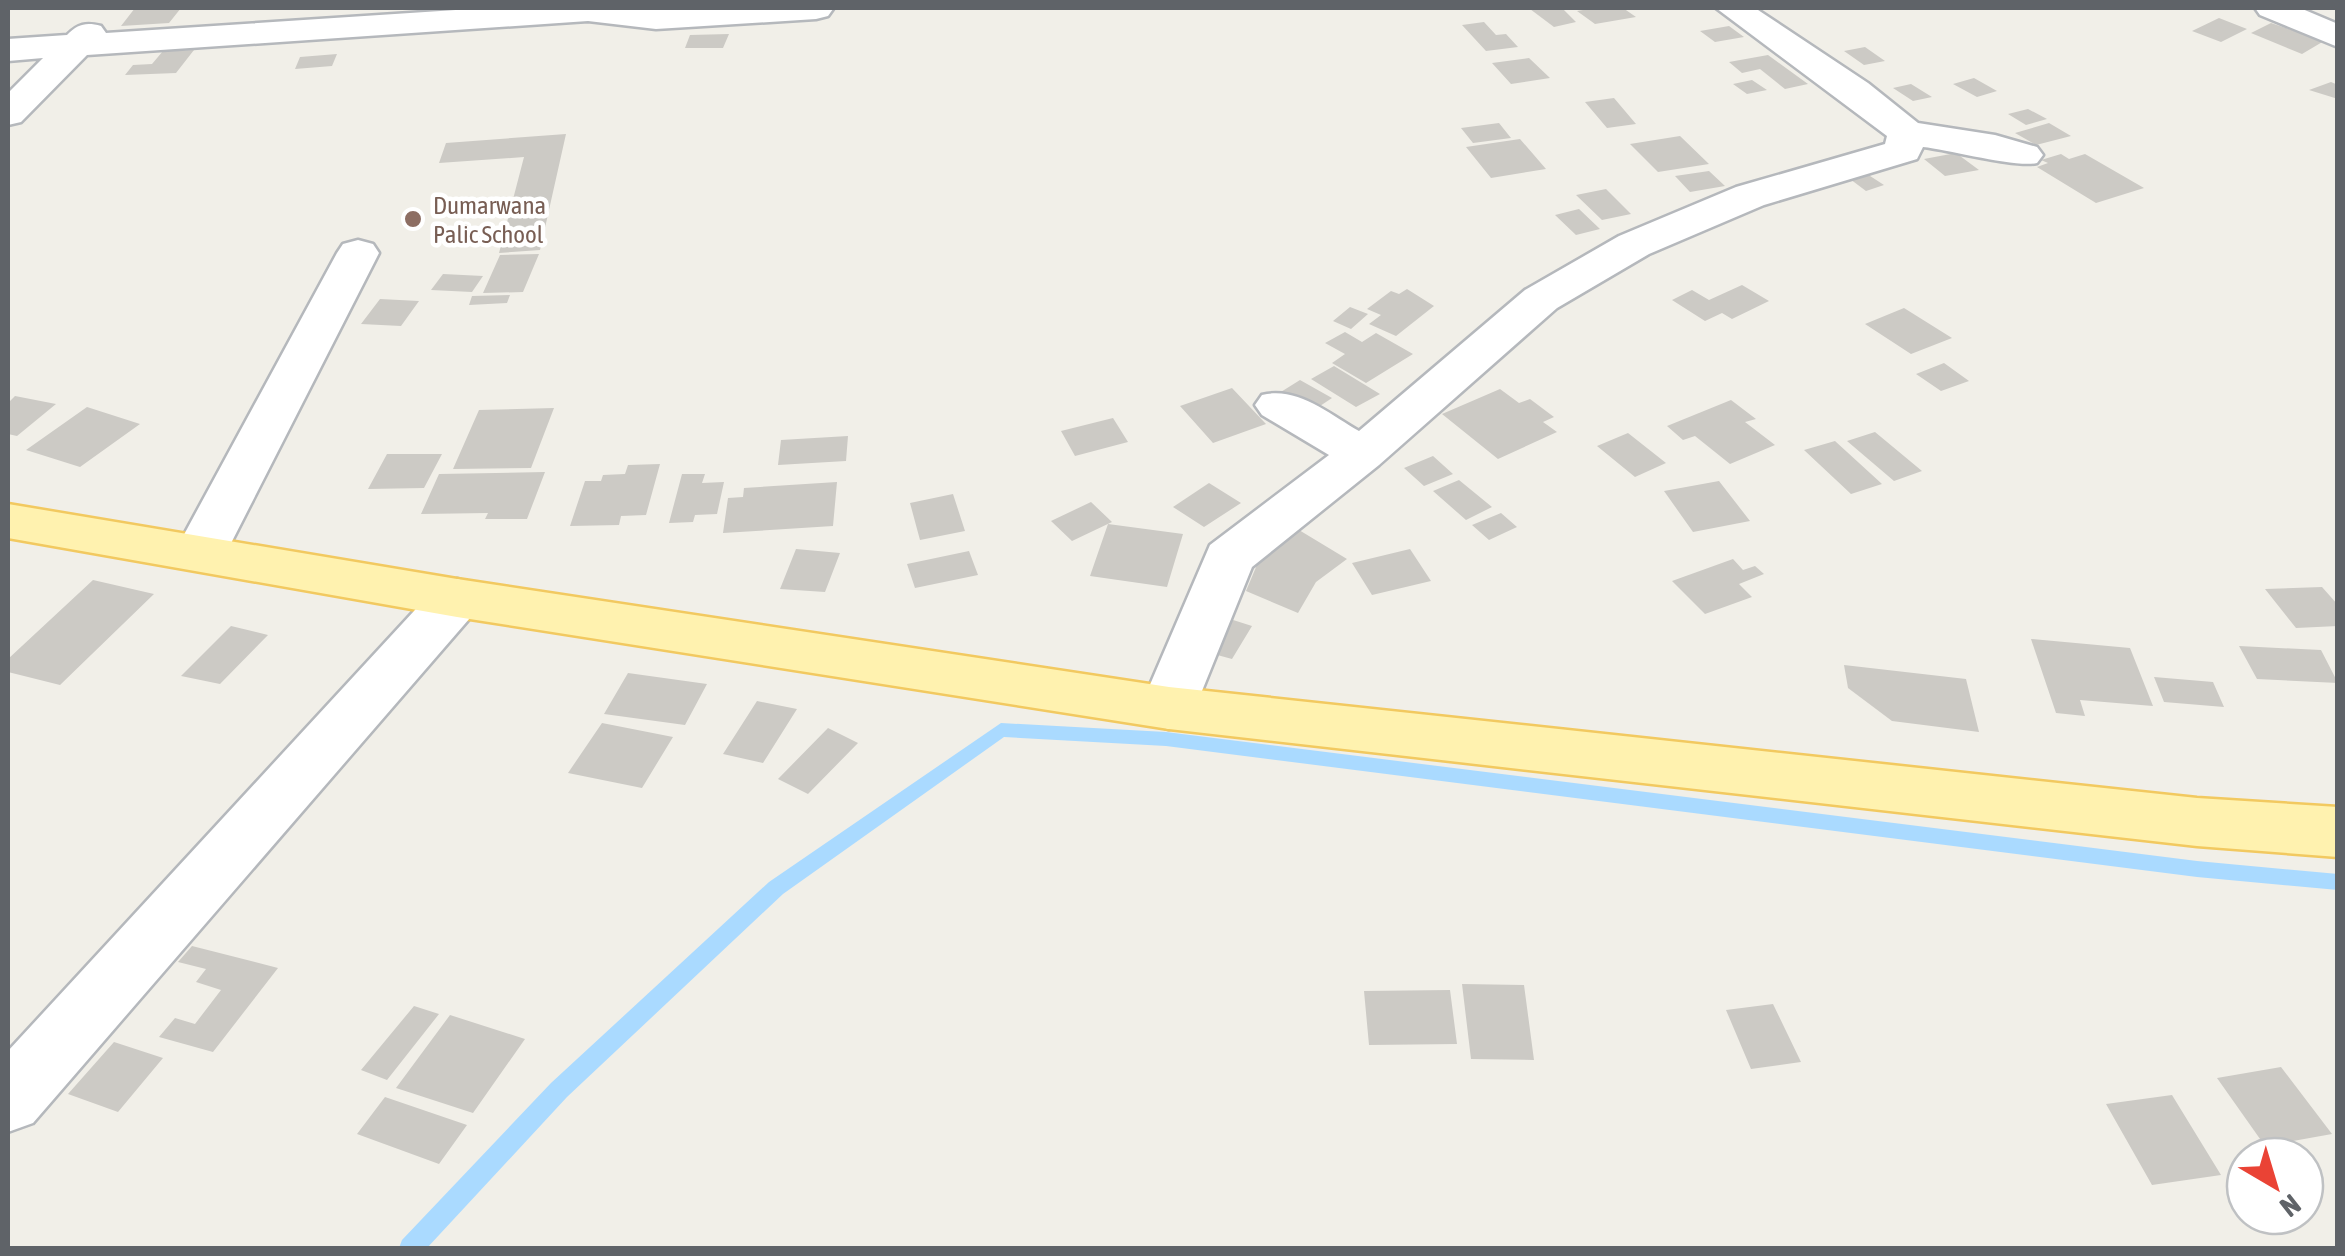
<svg xmlns="http://www.w3.org/2000/svg" width="2345" height="1256" font-family="'Asap Condensed',sans-serif">
<style>
.lines{fill:none;stroke-linecap:round;stroke-linejoin:round}
.stream{fill:#aadaff;fill-rule:evenodd}
.building{fill:#cccac5}
.minor-casing{stroke:#b5b8bc;stroke-width:5}
.major-casing{stroke:#f2c960;stroke-width:5}
.minor{fill:#fff;fill-rule:evenodd}
.major{fill:#fff2af;fill-rule:evenodd}
.education-dot{fill:#8d6e63;stroke:#fff;stroke-width:4}
.labels{text-anchor:middle;dominant-baseline:central;stroke-width:9;stroke-linejoin:round;paint-order:stroke}
.far-education-label{font-size:25px;fill:#785e54;stroke:#fff;text-anchor:start}
</style>
<rect width="100%" height="100%" fill="#f1efe8"/>
<g class="lines">
<path class="stream" d="M1001,723l165,9 1031,129 141,13v16l-141,-13 -1031,-131 -162,-9 -221,157 -216,203 -140,151h-28l3,-8 149,-157 218,-201z"/>
</g>
<path class="building" d="M135,8h46l-12,15 -48,3z
M1562,8l14,14 -22,5 -24,-18z
M1595,8h28l13,9 -41,7 -18,-13z
M2219,18l28,11 -26,13 -29,-11z
M1484,22l12,13 10,-1 12,13 -32,4 -24,-26z
M2271,23l53,18 -22,13 -51,-21z
M1729,26l15,11 -29,5 -15,-11z
M729,34l-6,14h-38l5,-13z
M1865,47l20,14 -21,4 -20,-14z
M194,50l-18,23 -51,2 8,-10 19,-1 11,-13z
M337,54l-5,12 -37,3 5,-12z
M1768,55l40,29 -23,5 -25,-20 -18,4 -13,-11z
M1529,58l21,20 -39,6 -19,-21z
M1974,78l23,13 -20,6 -24,-13z
M1752,80l15,10 -20,4 -14,-10z
M2331,82l7,3v14l-29,-9z
M1911,84l21,13 -19,4 -20,-13z
M1614,98l22,26 -29,4 -22,-26z
M2028,109l19,10 -21,6 -18,-11z
M1499,123l12,15 -38,5 -12,-15z
M2049,123l22,13 -35,9 -21,-12z
M566,134l-26,116 -41,3 25,-96 -85,6 7,-20z
M1680,136l29,28 -51,8 -28,-28z
M1520,139l26,30 -55,9 -25,-31z
M1956,153l23,17 -34,6 -21,-17z
M2061,154l8,5 16,-5 59,34 -48,15 -59,-36 11,-4 -7,-3z
M1709,171l16,15 -35,6 -15,-16z
M1867,174l17,11 -18,6 -16,-12z
M1606,189l25,25 -29,6 -26,-25z
M1579,209l21,20 -24,6 -21,-20z
M539,254l-16,38 -40,1 17,-38z
M443,274l40,2 -11,16 -41,-2z
M1742,285l27,16 -37,18 -10,-6 -17,8 -33,-21 20,-10 17,10z
M1407,289l27,17 -38,30 -27,-12 12,-9 -14,-6 24,-18 8,3z
M510,295l-3,8 -38,2 3,-9z
M380,299l39,2 -18,25 -40,-2z
M1350,307l18,7 -17,15 -18,-8z
M1904,308l48,30 -41,16 -46,-30z
M1345,332l17,10 14,-9 37,21 -47,29 -34,-20 13,-9 -20,-11z
M1944,363l25,18 -28,10 -25,-17z
M1334,366l46,28 -24,13 -45,-28z
M1300,380l32,18 -24,16 -32,-19z
M1232,388l34,36 -53,19 -33,-37z
M1500,389l19,14 11,-4 24,18 -11,5 14,10 -59,27 -56,-45z
M15,396l41,8 -39,32 -9,-2v-31z
M1731,400l25,19 -11,3 30,23 -45,19 -35,-28 -12,4 -16,-14z
M87,407l53,17 -60,43 -54,-17z
M554,408l-23,60 -78,1 26,-59z
M1113,418l15,24 -53,14 -14,-25z
M1875,432l47,39 -28,10 -47,-40z
M1628,433l38,30 -31,14 -38,-31z
M848,436l-2,25 -68,4 3,-25z
M1835,441l47,43 -31,10 -47,-44z
M387,454h55l-18,34 -56,1z
M1433,456l20,18 -29,12 -20,-18z
M660,464l-14,51 -25,1 -2,9 -49,1 15,-45h16l2,-6 22,-1 3,-9z
M545,472l-18,47h-42l3,-6 -67,1 18,-40z
M682,474h23l-3,9 22,-1 -7,32 -22,1 -2,7 -24,1z
M1459,480l33,27 -26,13 -33,-29z
M1719,481l31,40 -57,11 -29,-41z
M837,482l-4,44 -110,7 5,-35 15,-1 1,-9z
M1209,483l32,20 -37,24 -31,-20z
M953,494l12,37 -45,9 -10,-37z
M1091,502l21,20 -40,19 -21,-20z
M1501,513l16,14 -28,13 -17,-15z
M1108,524l75,10 -16,53 -77,-11z
M1299,530l48,29 -31,23 -18,31 -52,-22 13,-31z
M796,549l44,4 -15,39 -45,-3z
M1410,549l21,32 -59,14 -20,-32z
M969,551l9,24 -63,13 -8,-24z
M1733,559l10,11 12,-4 9,8 -25,10 13,13 -47,17 -33,-33z
M93,580l61,14 -94,91 -52,-13v-13z
M2322,587l16,18v21l-42,2 -31,-39z
M1230,619l22,7 -20,33 -22,-6z
M231,626l37,9 -48,49 -39,-8z
M2031,639l99,9 23,58 -73,-6 5,16 -29,-3z
M2239,646l82,4 17,33 -81,-4z
M1844,665l122,14 13,53 -87,-11 -44,-33z
M628,673l79,11 -22,41 -81,-11z
M2154,677l59,5 11,25 -60,-5z
M757,701l40,8 -34,54 -40,-9z
M602,723l71,14 -31,51 -74,-15z
M828,728l30,15 -50,51 -30,-15z
M192,946l86,22 -65,84 -54,-15 16,-19 20,6 26,-34 -25,-8 10,-13 -28,-7z
M1462,984l62,1 10,75 -63,-1z
M1450,990l7,54 -88,1 -5,-54z
M1773,1004l28,58 -50,7 -25,-59z
M414,1006l25,8 -52,66 -26,-10z
M450,1015l75,24 -52,74 -77,-25z
M114,1042l49,16 -45,54 -50,-18z
M2281,1067l51,67 -67,12 -48,-68z
M2172,1095l49,80 -69,10 -46,-81z
M385,1097l82,28 -28,39 -82,-30z"/>
<g class="lines">
<defs>
<path id="minor" d="M486,8l347,1 -5,7 -12,3 -160,10 -68,-8 -501,34 -66,67 -13,3v-32l35,-35 -35,3v-22l59,-4c11,-11 19,-13 34,-9l5,7z
M1716,8h39l113,75 50,40 77,12 42,12 6,8 -6,8c-21,5 -87,-13 -114,-16l-6,12 -153,46 -115,49 -92,54 -178,157 -127,102 -63,156 -20,6 -20,-6 -9,-15 70,-163 119,-90 -67,-40 -7,-10 7,-10c35,-9 67,19 97,36l166,-141 94,-54 117,-49 149,-43 2,-8z
M2255,8h45l38,16v23l-78,-32z
M358,240l15,4 6,9 -153,300 -7,13 -19,5 -19,-5 -7,-13 163,-300 6,-9z
M457,579l19,6 8,13 -8,13 -443,512 -25,9v-81l430,-466z"/>
<path id="major" d="M8,504l449,75 712,108 1028,111 141,9v50l-141,-11 -1028,-117 -712,-112 -449,-79z"/>
</defs>
<use href="#minor" class="minor-casing"/>
<use href="#major" class="major-casing"/>
<use href="#minor" class="minor"/>
<use href="#major" class="major"/>
</g>
<circle class="education-dot" cx="413" cy="219" r="10"/>
<g class="labels">
<g class="far-education-label">
<text x="433" y="205">Dumarwana<tspan x="433" dy="29">Palic School</tspan></text>
</g>
</g>
<rect width="2345" height="1256" fill="none" stroke="#5f6368" stroke-width="20"/>
<g transform="translate(2275 1186) rotate(142)"><circle r="48" fill="#ffffff" stroke="#bfc1c3" stroke-width="2.5"/>
<path d="M0-8L18 38L0 25L-18 38Z" fill="#ea4335"/>
<text y="-15" font-size="28" font-weight="bold" text-anchor="middle" fill="#5f6368">N</text>
</g>
</svg>
